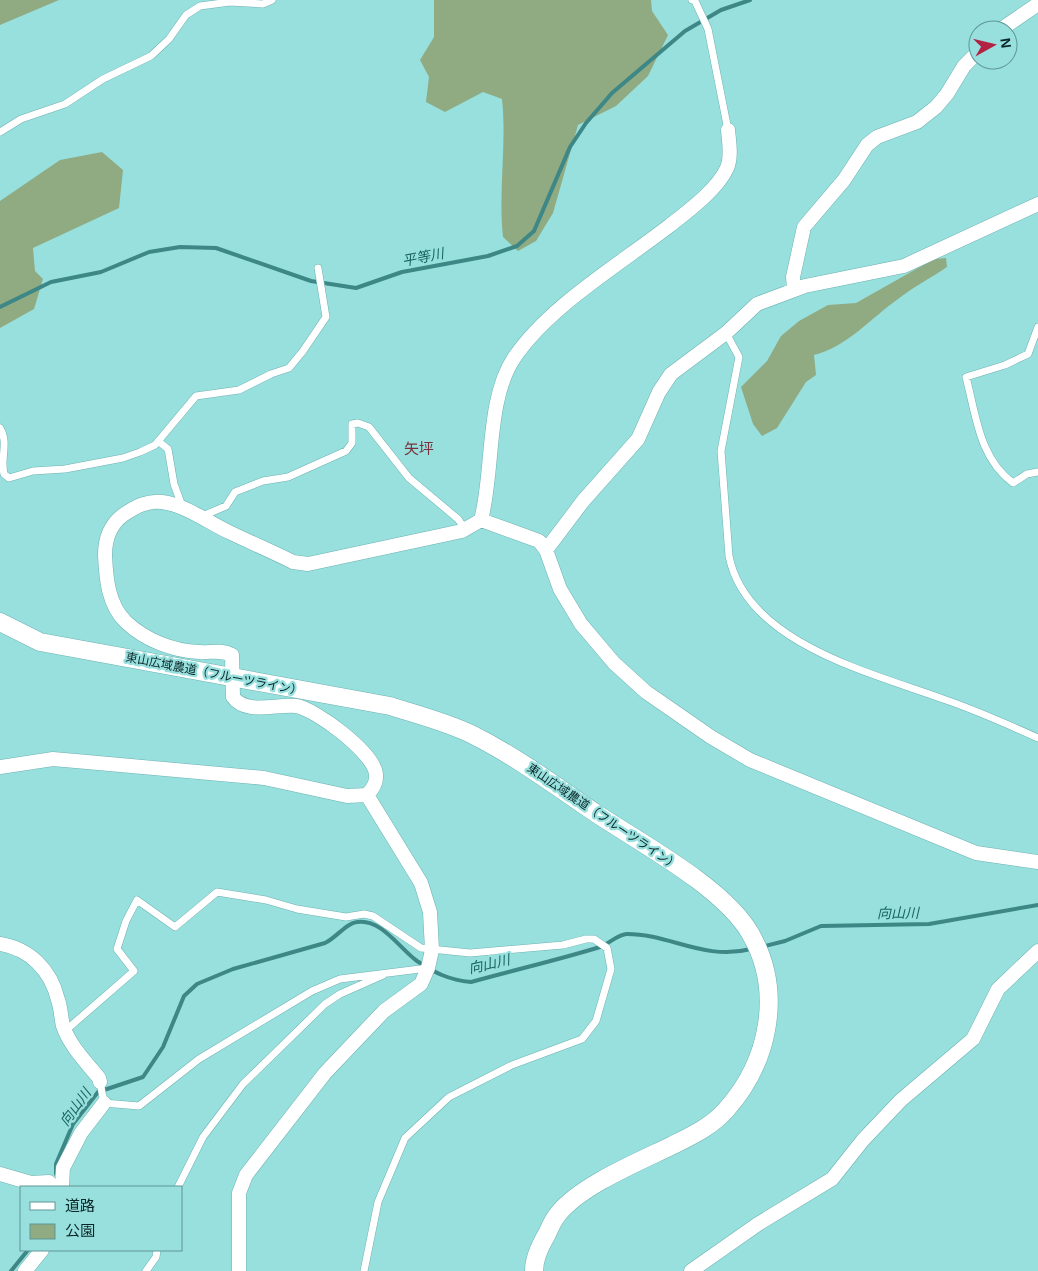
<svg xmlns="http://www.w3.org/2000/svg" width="1038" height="1271" font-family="Arial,'Noto Sans JP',sans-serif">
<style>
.green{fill:#90aa82}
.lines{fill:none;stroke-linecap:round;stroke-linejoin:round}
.stream{stroke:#3e8787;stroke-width:4}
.service-casing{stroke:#6cb2b1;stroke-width:8}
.minor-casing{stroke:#6cb2b1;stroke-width:15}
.tertiary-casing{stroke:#6cb2b1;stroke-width:19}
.service{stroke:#fff;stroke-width:7}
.minor{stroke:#fff;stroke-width:14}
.tertiary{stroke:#fff;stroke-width:18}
.labels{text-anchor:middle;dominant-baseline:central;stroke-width:4.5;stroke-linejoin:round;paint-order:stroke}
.street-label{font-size:12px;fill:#092727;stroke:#98e0de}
.water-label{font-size:14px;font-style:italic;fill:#176362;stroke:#98e0de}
.quarter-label{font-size:15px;fill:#79323b;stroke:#98e0de}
</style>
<rect width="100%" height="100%" fill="#98e0de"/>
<path class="green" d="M0,0h59l-59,25z
M434,0h217l1,11 16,24 -20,41 -32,30 -38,19 -25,88 -17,28 -18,10 -15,-14c-5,-46 4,-92 -1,-138l-19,-7 -38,20 -19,-10 3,-25 -9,-17 14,-23z
M102,152l21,18 -4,38 -86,40 2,23 8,8 -9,30 -34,19v-127l60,-41z
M946,258l1,9c-16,11 -34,20 -49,32 -27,19 -51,48 -84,56l2,20 -10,7 -29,46 -15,8 -9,-12 -12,-37 26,-26 14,-25 18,-15 29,-16 28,-2 78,-44z"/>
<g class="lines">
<path class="stream" d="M0,307l51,-25 50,-10 48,-20 31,-5 36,1 95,33 45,7 46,-16 86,-16 29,-10 17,-15 36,-84 16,-24 26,-30 73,-62 36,-21 29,-10
M761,947l24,-6 36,-15 108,-2 109,-19
M56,1174v-10l17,-40 25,-32 45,-15 20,-30 21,-51 13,-12 36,-15 92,-26c11,-5 21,-20 32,-21 24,-4 43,27 60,39 18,12 32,19 54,21 43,-12 87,-22 129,-35 9,-3 18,-13 27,-13 43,0 77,27 124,15
M11,1271l17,-21"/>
<defs>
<path id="service" d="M692,0l3,1 13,28 20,101
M0,132l21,-13 44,-15 38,-25 48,-23 18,-17 17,-24 14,-9 30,-4 33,2 9,-4
M1038,327l-10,27 -23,11 -39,12c10,38 13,81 47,106l14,-9 11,-2
M726,333l13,24 -18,94 8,105c17,87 143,117 214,143 33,11 64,25 95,39
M0,428c9,15 0,30 4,46l5,4 24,-7 32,-2 58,-11 17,-6 15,-7 41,-49 43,-6 32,-16 18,-6 14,-17 23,-34 -8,-49
M158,441l10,8 6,35 8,22
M200,517l26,-11 9,-14 28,-11 25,-4 58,-26 6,-8v-19l6,-1 11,4 40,51 49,41 7,10
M65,1031l69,-60 -17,-22 9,-28 11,-21 38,27 42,-35 49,8 31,9 49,8 18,-3 9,2 48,32 49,5 93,-8 23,-6h8l13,9 4,21 -15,52 -14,18 -70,26 -63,32 -44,41 -27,64 -14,69
M100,1082l4,21 35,3 60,-47 113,-68 28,-12 88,-11
M178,1187l25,-50 40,-53 82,-80 15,-10 43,-19
M146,1271l10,-14 1,-7"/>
<path id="minor" d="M1000,30l38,-26
M794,290l-1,-13 11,-50 40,-47 23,-35 10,-8 40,-15 19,-15 11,-13 17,-28 14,-14
M481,520l58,21 7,9 14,39 21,35 33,39 32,29 65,45 39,23 226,93 62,9
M546,550l37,-49 55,-62 21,-47 12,-18 55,-41 31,-29 48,-18 99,-20 134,-62
M0,767l53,-8 34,3 177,16 83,18 20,-1c6,-7 10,-12 9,-21 -2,-21 -60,-65 -80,-68 -20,-2 -50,9 -63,-9l-1,-42c-12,-6 -21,-2 -33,-3 -26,-1 -54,-12 -73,-30 -18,-17 -20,-44 -21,-67 0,-16 5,-30 18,-40 12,-8 24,-15 39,-13 24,3 47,21 69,31 21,10 42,19 62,29l15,2 154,-33 19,-11c13,-49 5,-120 33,-162 34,-51 106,-94 155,-132 18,-14 49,-37 58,-58 5,-11 2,-27 1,-38
M0,944c30,5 51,26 58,56 3,8 3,18 5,26 7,20 23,36 36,52l1,4
M0,1174l31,9 18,-1
M62,1187l1,-19 18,-35 23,-30
M25,1271l17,-21
M239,1271v-78l7,-18 79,-102 59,-62 37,-27 7,-16 4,-18 -2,-38 -9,-29 -54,-88
M691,1271l67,-47 74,-45 31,-39 38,-40 72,-61 25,-50 40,-38"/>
<path id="tertiary" d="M0,622l40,20 350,64c28,9 57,16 83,29 44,22 84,52 124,79 45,30 126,73 153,119 34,58 19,129 -24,177 -15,17 -35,26 -55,36 -33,16 -91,40 -113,68 -5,6 -8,13 -11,20 -6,10 -13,25 -13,37"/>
</defs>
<use href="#service" class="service-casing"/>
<use href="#minor" class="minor-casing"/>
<use href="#tertiary" class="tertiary-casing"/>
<use href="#service" class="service"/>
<use href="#minor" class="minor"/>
<use href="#tertiary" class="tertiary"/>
</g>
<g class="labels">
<g class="street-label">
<text transform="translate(214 674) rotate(11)">東山広域農道（フルーツライン）</text>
<text transform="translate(603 817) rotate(34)">東山広域農道（フルーツライン）</text>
</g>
<g class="water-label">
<text transform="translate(423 257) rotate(-11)">平等川</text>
<text transform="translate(898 913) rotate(-1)">向山川</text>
<text transform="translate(489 964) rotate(-13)">向山川</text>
<text transform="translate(75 1107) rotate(-54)">向山川</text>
</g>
<g class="quarter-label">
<text x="419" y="448">矢坪</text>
</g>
</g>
<rect x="20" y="1186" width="162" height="65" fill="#98e0de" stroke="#5f9695"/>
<rect x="30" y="1202" width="25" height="8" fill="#ffffff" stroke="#5f9695"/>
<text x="65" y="1211" font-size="15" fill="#092727">道路</text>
<rect x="30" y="1224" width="25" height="15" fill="#90aa82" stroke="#5f9695"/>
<text x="65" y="1236" font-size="15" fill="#092727">公園</text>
<g transform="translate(993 45) rotate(82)"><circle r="24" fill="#98e0de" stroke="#5f9695"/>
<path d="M0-4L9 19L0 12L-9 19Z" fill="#b42243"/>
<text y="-8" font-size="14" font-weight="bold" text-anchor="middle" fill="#092727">N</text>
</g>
</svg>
